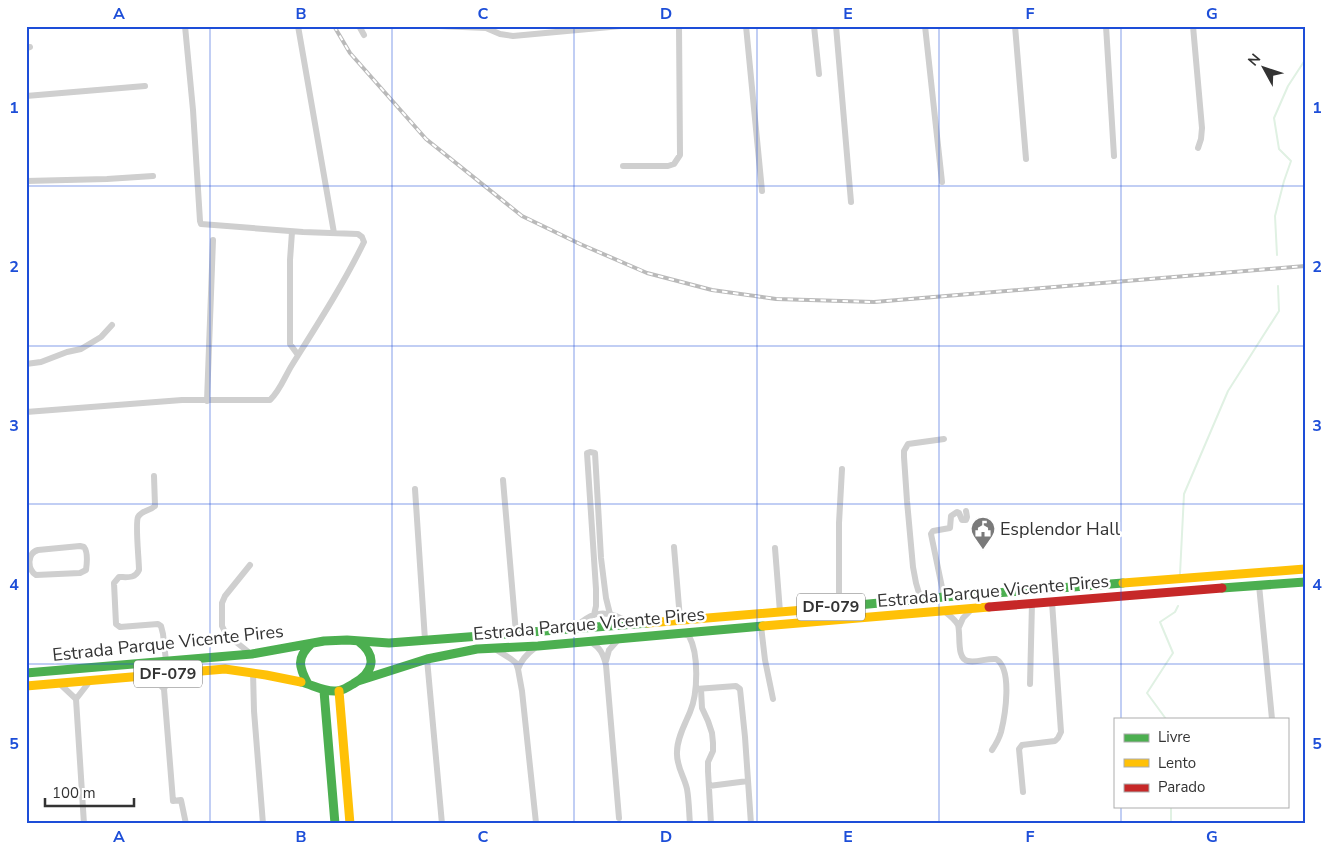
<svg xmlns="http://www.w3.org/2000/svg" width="1331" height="850" font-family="'Nunito Sans',sans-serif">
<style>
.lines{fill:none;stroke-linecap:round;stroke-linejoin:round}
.stream{stroke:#e0f1e3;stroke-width:2}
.street{stroke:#cfcfcf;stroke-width:6}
.fast{stroke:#4caf50;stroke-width:9}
.slow{stroke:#ffc107;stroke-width:9}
.jam{stroke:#c62828;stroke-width:9}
.rail-casing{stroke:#bababa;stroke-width:4}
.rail{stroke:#fff;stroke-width:2;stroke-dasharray:5.5;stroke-linecap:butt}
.grid{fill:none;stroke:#1d4ed8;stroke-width:1;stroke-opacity:0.55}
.labels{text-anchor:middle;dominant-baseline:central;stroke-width:5;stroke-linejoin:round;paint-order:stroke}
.shield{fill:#fff;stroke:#707070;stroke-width:1}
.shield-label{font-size:16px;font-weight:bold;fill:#333}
.poi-label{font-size:18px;fill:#333;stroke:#fff;text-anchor:start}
.street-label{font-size:18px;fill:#333;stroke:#fff}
.neatline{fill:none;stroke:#1d4ed8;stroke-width:2}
.grid-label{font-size:16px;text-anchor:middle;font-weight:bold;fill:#1d4ed8}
</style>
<rect width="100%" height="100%" fill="#fff"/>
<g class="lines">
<path class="stream" d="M1277,255l-2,-39 9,-35 7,-20 -12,-12 -5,-31 14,-32 17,-26
M1180,574l4,-80 44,-103 51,-80 -1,-25
M1166,719l-19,-26 26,-40 -13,-31 15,-10 3,-6
M1171,806v18"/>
<path class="street" d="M298,26l36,207
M359,26l5,9
M439,26l47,2 14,6 13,2 108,-10
M746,26l16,165
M814,26l5,48
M836,26l15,176
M925,26l17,156
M1015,26l11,133
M1106,26l8,130
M1193,26l9,102 -1,11 -3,9
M26,48l4,-1
M26,96l119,-10
M623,166h45l6,-2 6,-9 -1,-129
M26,181l81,-2 46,-3
M292,232l-2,28v84l8,11
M26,364l15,-2 26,-10 14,-3 20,-12 11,-12
M207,401l6,-161
M26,412l156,-12h88c10,-9 15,-24 22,-35 25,-40 51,-80 72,-123l-2,-5 -4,-3 -55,-2 -102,-8 -1,-3 -7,-111 -8,-84
M154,476l1,30c-5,5 -13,4 -17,11 -3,6 1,43 1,53 -4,9 -12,7 -20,7l-5,6 2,41 4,3 38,-3 3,2 2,8 3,27
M503,480l13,153
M415,489l10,151
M80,546l4,1c4,5 3,16 2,23l-6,3 -44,2c-9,-6 -9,-22 2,-25z
M674,547l6,72
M775,548l5,64
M250,565l-25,31 -3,7v23l4,8 25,20
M1259,585l13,134
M944,597l-13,-63 2,-3 17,-3 1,-12 6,-4 2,1 3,7h4l1,-3 -1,-6
M921,600l-5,-17 -3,-16 -6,-66 -3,-44v-6l4,-7 36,-5
M839,607v-84l3,-54
M944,611c5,4 11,8 14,14 3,10 -2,34 10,36 9,2 19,-3 28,-2 17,10 9,57 5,73 -2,7 -5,12 -9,18
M594,615l2,-9v-17l-9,-136 3,-1 5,1 6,105 5,40 4,16
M761,626l4,34 8,39
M575,627c5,-4 12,-10 18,-12 13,-4 26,1 36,8
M959,627l4,-9 8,-8
M684,634l5,2c10,18 9,57 1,76 -5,12 -13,26 -13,40 -1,14 7,24 10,37 2,11 2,23 3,35
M591,642c9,6 12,11 15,23l13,153
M495,649l16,10 5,4 2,6 4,22 14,132
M427,659l15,165
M606,661l3,-11 9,-10
M518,669c3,-9 10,-16 18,-22
M253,672l1,39 9,113
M171,674l-7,15 9,112 8,-1 5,24
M152,677l12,12
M60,684l16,15 8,125
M1030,684l2,-81
M696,689l40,-3 4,3 5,48 6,87
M701,689l1,19 6,13 4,12 1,10v8l-5,11v9l3,53
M76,699l14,-18
M709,786l39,-5
M1023,792l-4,-43 3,-4 33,-4 3,-3 3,-6 -9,-130"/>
<path class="fast" d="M1222,588l83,-6
M804,610l140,-13 179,-14
M26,673l226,-19 72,-13 23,-1 42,3 259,-20
M358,681l69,-22 50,-10 61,-3 225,-20
M301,682c12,3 23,10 35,9 7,0 11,-4 17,-7 21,-12 25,-28 5,-43
M308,684c-9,-17 -12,-26 3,-40
M324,691l11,133"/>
<path class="slow" d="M1123,583l182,-14
M648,623l156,-13
M763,626l226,-19
M26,686l199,-17 41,6 35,7
M339,691l11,133"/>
<path class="jam" d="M989,607l233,-19"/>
<defs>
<path id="rail" d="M334,26l16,27 76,86 96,77 58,28 67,29 65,17 64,9 98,3 431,-36"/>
</defs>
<use href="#rail" class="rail-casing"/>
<use href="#rail" class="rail"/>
</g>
<path class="grid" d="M210,26v798M392,26v798M574,26v798M757,26v798M939,26v798M1121,26v693M26,186h1279M26,346h1279M26,504h1279M26,664h1279M1121,806v18"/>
<defs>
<symbol id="civic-pin" viewBox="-11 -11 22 30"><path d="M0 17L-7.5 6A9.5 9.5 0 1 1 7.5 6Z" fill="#7a7a7a" stroke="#fff"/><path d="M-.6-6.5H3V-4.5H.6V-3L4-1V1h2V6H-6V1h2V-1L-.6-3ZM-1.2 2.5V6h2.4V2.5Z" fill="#fff"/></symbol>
</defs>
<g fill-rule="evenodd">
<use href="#civic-pin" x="969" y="515" width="28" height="38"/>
</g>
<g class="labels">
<g class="shield">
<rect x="797" y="593.5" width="68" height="27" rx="4"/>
<rect x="134" y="660.5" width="68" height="27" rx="4"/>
</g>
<g class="shield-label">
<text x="831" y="607">DF-079</text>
<text x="168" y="674">DF-079</text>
</g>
<g class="poi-label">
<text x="1000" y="529">Esplendor Hall</text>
</g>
<g class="street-label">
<text transform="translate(993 591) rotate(-5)">Estrada Parque Vicente Pires</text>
<text transform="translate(589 624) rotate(-5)">Estrada Parque Vicente Pires</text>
<text transform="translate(168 643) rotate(-6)">Estrada Parque Vicente Pires</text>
</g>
</g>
<rect width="1331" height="850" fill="none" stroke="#ffffff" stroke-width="55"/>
<rect x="1114" y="718" width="175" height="90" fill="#ffffff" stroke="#adadad"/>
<rect x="1124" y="734" width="25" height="8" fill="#4caf50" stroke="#adadad"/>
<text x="1158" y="742" font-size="15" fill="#333333">Livre</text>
<rect x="1124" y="759" width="25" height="8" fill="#ffc107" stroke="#adadad"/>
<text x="1158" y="768" font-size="15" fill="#333333">Lento</text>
<rect x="1124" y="784" width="25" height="8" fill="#c62828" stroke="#adadad"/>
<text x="1158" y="792" font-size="15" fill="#333333">Parado</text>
<g transform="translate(1264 68) rotate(310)" stroke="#ffffff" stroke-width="4" paint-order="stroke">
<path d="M0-4L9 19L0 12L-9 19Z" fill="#333333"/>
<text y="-8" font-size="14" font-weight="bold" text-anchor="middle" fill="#333333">N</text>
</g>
<path d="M45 798v8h89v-8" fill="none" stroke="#333333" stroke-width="2.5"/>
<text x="52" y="798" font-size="15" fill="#333333" stroke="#ffffff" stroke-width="4" paint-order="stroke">100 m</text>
<rect x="28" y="28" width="1276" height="794" class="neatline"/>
<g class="grid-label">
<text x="119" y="19">A</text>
<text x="301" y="19">B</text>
<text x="483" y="19">C</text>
<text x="666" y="19">D</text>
<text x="848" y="19">E</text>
<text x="1030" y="19">F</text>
<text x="1212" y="19">G</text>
<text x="14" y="113">1</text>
<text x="1317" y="113">1</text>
<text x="14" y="272">2</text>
<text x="1317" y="272">2</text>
<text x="14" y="431">3</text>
<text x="1317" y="431">3</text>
<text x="14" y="590">4</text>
<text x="1317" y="590">4</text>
<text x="14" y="749">5</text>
<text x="1317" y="749">5</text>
<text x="119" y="842">A</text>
<text x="301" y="842">B</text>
<text x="483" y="842">C</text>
<text x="666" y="842">D</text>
<text x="848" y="842">E</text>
<text x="1030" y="842">F</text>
<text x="1212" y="842">G</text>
</g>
</svg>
